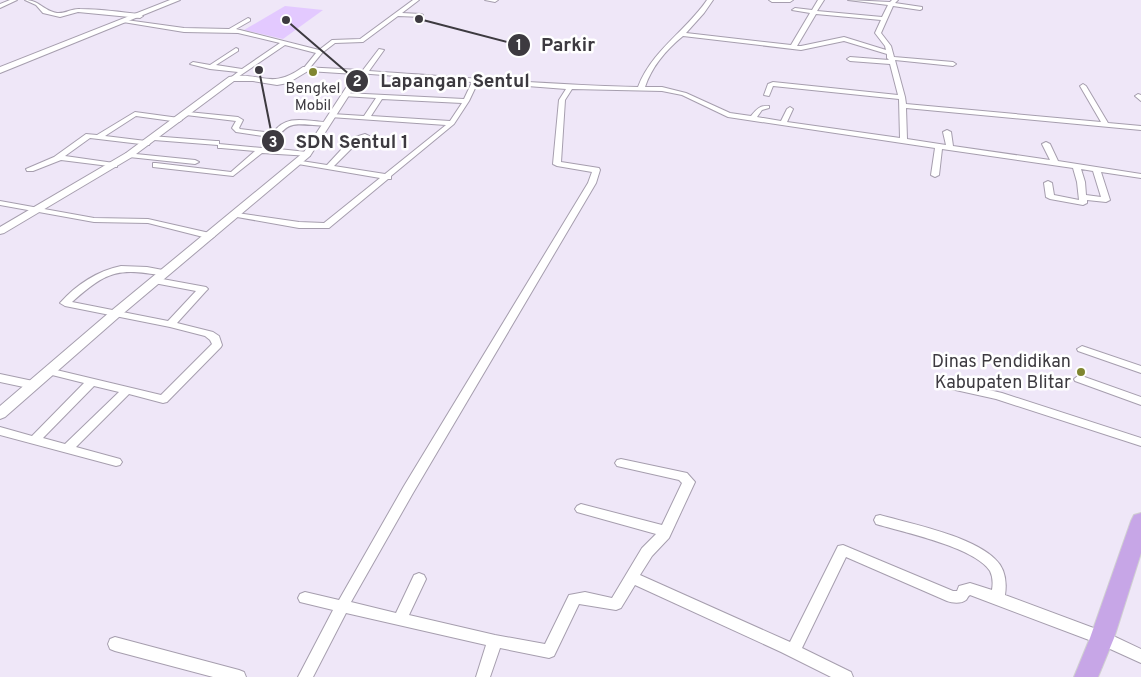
<svg xmlns="http://www.w3.org/2000/svg" width="1141" height="677" font-family="Overpass,sans-serif">
<style>
.green{fill:#e3c9ff}
.lines{fill:none;stroke-linecap:round;stroke-linejoin:round}
.minor-casing{stroke:#a69eae;stroke-width:2}
.tertiary-casing{stroke:#a69eae;stroke-width:2}
.secondary-casing{stroke:#a69eae;stroke-width:2}
.trunk-casing{stroke:#d0d0d1;stroke-width:2}
.minor{fill:#fff;fill-rule:evenodd}
.tertiary{fill:#fff;fill-rule:evenodd}
.secondary{fill:#fff;fill-rule:evenodd}
.trunk{fill:#c7a6e7;fill-rule:evenodd}
.poi-dot{fill:#808631;stroke:#fff;stroke-width:2}
.labels{text-anchor:middle;dominant-baseline:central;stroke-width:5;stroke-linejoin:round;paint-order:stroke}
.far-poi-label{font-size:15px;fill:#3d3a40;stroke:#fff}
.poi-label{font-size:18px;fill:#3d3a40;stroke:#fff;text-anchor:end}
.leader{fill:none;stroke:#3d3a40;stroke-width:2}
.callout-dot{fill:#3d3a40;stroke:#fff;stroke-width:2}
.mark-label{font-size:15px;text-anchor:middle;font-weight:bold;fill:#fff}
.callout-label{font-size:19px;text-anchor:middle;font-weight:bold;fill:#3d3a40;stroke:#fff;stroke-width:5;stroke-linejoin:round;paint-order:stroke}
</style>
<rect width="100%" height="100%" fill="#efe7f8"/>
<path class="green" d="M285,6l38,4 -40,29 -39,-9z"/>
<g class="lines">
<defs>
<path id="minor" d="M10,0h7l-17,8v-4z
M25,0c14,0 19,11 32,13 8,1 15,-5 23,-4 20,0 40,3 60,5l3,2 -3,2 -62,-6 -18,5 -17,-4 -7,-8z
M413,0h6l-17,13 19,1 2,1v2l-25,-1 -35,26 -28,1 -13,10 -14,17 -5,-1 13,-16 -31,-8 -53,36 -3,-2 9,-7 -28,-3 -20,-5 3,-2 17,3 26,-17 2,1v2l-22,14 26,4 38,-26 -42,-10 -54,-1 -61,-10 3,-2 58,8 45,1 19,-11 2,1v2l-14,8 83,21 13,-10 28,-1z
M485,0h13l-3,2z
M707,0h6l-9,13 -18,20 105,12 19,-32 -18,-3 3,-2 17,2 6,-10h6l-7,11 65,6 6,-12 -40,-5 42,2 2,-2h6l-3,3 27,4v2l-2,1 -27,-4 -12,27 10,13 3,11 59,5 3,2 -3,2 -58,-6 10,37 1,7 195,18 -21,-36 3,-2 3,2 22,37 33,3v4l-235,-22 1,31 39,6 -3,-13 4,-2 4,2 2,14 97,14 -8,-16 4,-2 4,2 8,17 83,13v4l-40,-6 9,28 -4,2 -19,-2v3l-4,2 -33,-6 -4,-2 -2,-14 4,-2 4,2 2,12 25,5 -2,-18 -4,-14 -131,-19 -3,26 -4,2 -4,-2 4,-27 -207,-31 -46,-22 -20,-4 -90,-2 -7,11 -4,62 38,6 1,2 -4,13 -183,310 -62,109 45,11 18,-38 5,-2 5,2 2,4 -17,36 86,20 50,9 24,-49 16,-3 27,6 30,-50 14,-14 -79,-22 -2,-3 2,-3 4,-2 81,21 20,-42 -3,-3 -62,-14 -2,-3 2,-3 4,-1 66,14 8,9 -26,56 -17,18 -12,19 150,67 48,-96 5,-1 110,46h4l2,-5 11,-3 22,7c1,-6 1,-13 -2,-19 -15,-24 -88,-39 -114,-47l-2,-4 2,-4 4,-1c32,9 92,21 115,44 10,9 12,23 10,36l102,38 34,16v14l-44,-20 -127,-48c-2,1 -3,4 -4,5 -5,4 -14,3 -19,1l-101,-44 -44,91 49,24 2,5h-22l-50,-25 -146,-67 -14,23 -5,2 -37,-6 -25,52 -5,2 -49,-10 -10,29h-14l10,-32 -140,-32 -33,64h-15l35,-67 -33,-8 -2,-4 2,-4 5,-2 34,8 65,-114 184,-303 4,-11 -35,-6 -4,-2 6,-64 7,-11 -88,-7 -9,19 -15,23 -63,52v3h-3l-59,49h-30l-62,-11 -4,-2 4,-2 62,9 25,1 56,-45 -82,-14h-3v-4l32,5 25,-27 13,-4 4,2 -11,6 -24,24 51,8 61,-49 -116,-8 -1,-1 3,-2 32,2 12,-18 -33,-2v-2l2,-1 119,6 8,-17 -114,-9v-2l5,-1 16,-21 5,1 -15,21c90,6 178,14 269,16 14,-37 48,-56 69,-87zM816,14l65,6 -6,13 10,13 1,4 -42,-13 -43,9h-4zM683,36l118,14 43,-9 43,13v4l2,2 -39,-3 -3,2 3,2 40,3 8,31 -125,-13 -5,2 -4,11 5,1 4,-10 126,13 1,39 -113,-16 6,-13 -3,-2 -3,2 -6,12 -24,-4 5,-7 7,-2v-2c-9,-1 -13,4 -18,10l-21,-3 -44,-20 -24,-6h-17c7,-21 21,-37 38,-51zM382,99l80,4 -12,18 -79,-5zM1081,169l12,2 8,26 -15,-2 -1,-13z
M769,0h24l-3,2h-18z
M1138,94l3,1v6l-6,-5z
M135,112l44,6 3,2 -3,2 -43,-6 -31,20 41,5 4,2 -1,2 -59,-7 -25,18 49,7h3v4l-56,-7 -28,11h-6l-1,-2 28,-12 32,-23 11,1z
M188,112l50,5 5,3 -4,8 1,1 33,4c13,-19 32,-12 52,-11l3,2 -3,2c-35,-2 -35,-7 -56,22l38,4h3v4l-48,-3 -29,23 -80,-9v-4h3l75,9 24,-21 -34,-3h-3v-3l-64,-5h-3v-4l65,5h3v3l43,4 8,-11 -34,-5 -4,-4 4,-7 -50,-6v-2z
M126,153l69,7 4,2 -4,2 -66,-7 -4,-2z
M0,201l94,17 54,1 66,15 1,2 -4,3 -63,-16 -54,-1 -94,-17z
M121,266l26,1 21,4 2,2 -5,3c-47,-8 -57,-6 -93,26l96,19 28,-30 -42,-8 -2,-2 2,-2 3,-1 49,9 2,2 -2,2 -29,32 36,9 6,4 3,9 -1,2 -54,55 -4,1 -34,-9 -53,53 44,12 2,3 -2,3 -4,1 -116,-31v-8l32,9 52,-53 -40,-10 -1,-2 1,-2 4,-1 113,27 51,-51 -2,-4 -5,-4 -35,-9 -105,-21 -5,-3c16,-18 37,-32 61,-37zM94,386l25,6 -54,52 -22,-6z
M1082,346l59,20v7l-63,-22 -1,-2z
M0,374l33,7 5,4 -5,4 -33,-7z
M1079,375l62,22v8l-66,-24 -1,-2z
M946,380l56,13 139,45v8l-145,-47 -54,-12 -1,-3 1,-3z
M115,637l124,33 5,2 2,5h-33l-98,-26 -5,-2 -2,-5 2,-5z"/>
<path id="tertiary" d="M303,67l57,3 4,2 -54,84 -191,161 -114,100 -5,2v-13l111,-95 193,-159 51,-78 -47,-3 -20,12 -11,2 -24,-4h-19l-102,76 -128,76 -4,1v-7l126,-74 103,-76c33,-6 41,14 74,-10z"/>
<path id="secondary" d="M170,0h10l-180,73v-6z"/>
<path id="trunk" d="M1141,513v40l-27,85 -16,39h-24l16,-39 41,-117 3,-6z"/>
</defs>
<use href="#minor" class="minor-casing"/>
<use href="#tertiary" class="tertiary-casing"/>
<use href="#secondary" class="secondary-casing"/>
<use href="#trunk" class="trunk-casing"/>
<use href="#minor" class="minor"/>
<use href="#tertiary" class="tertiary"/>
<use href="#secondary" class="secondary"/>
<use href="#trunk" class="trunk"/>
</g>
<g class="poi-dot">
<circle cx="313" cy="72" r="5"/>
<circle cx="1081" cy="372" r="5"/>
</g>
<g class="labels">
<g class="far-poi-label">
<text x="313" y="89">Bengkel<tspan x="313" dy="17">Mobil</tspan></text>
</g>
<g class="poi-label">
<text x="1071" y="362">Dinas Pendidikan<tspan x="1071" dy="21">Kabupaten Blitar</tspan></text>
</g>
</g>
<path class="leader" d="M419 19L519 45M286 20L357 81M259 70L273 141"/>
<g class="callout-dot">
<circle cx="419" cy="19" r="5"/>
<circle cx="286" cy="20" r="5"/>
<circle cx="259" cy="70" r="5"/>
<circle cx="519" cy="45" r="12"/>
<circle cx="357" cy="81" r="12"/>
<circle cx="273" cy="141" r="12"/>
</g>
<g class="mark-label">
<text x="519" y="50">1</text>
<text x="357" y="86">2</text>
<text x="273" y="147">3</text>
</g>
<g class="callout-label">
<text x="568" y="51">Parkir</text>
<text x="455" y="87">Lapangan Sentul</text>
<text x="352" y="148">SDN Sentul 1</text>
</g>
</svg>
